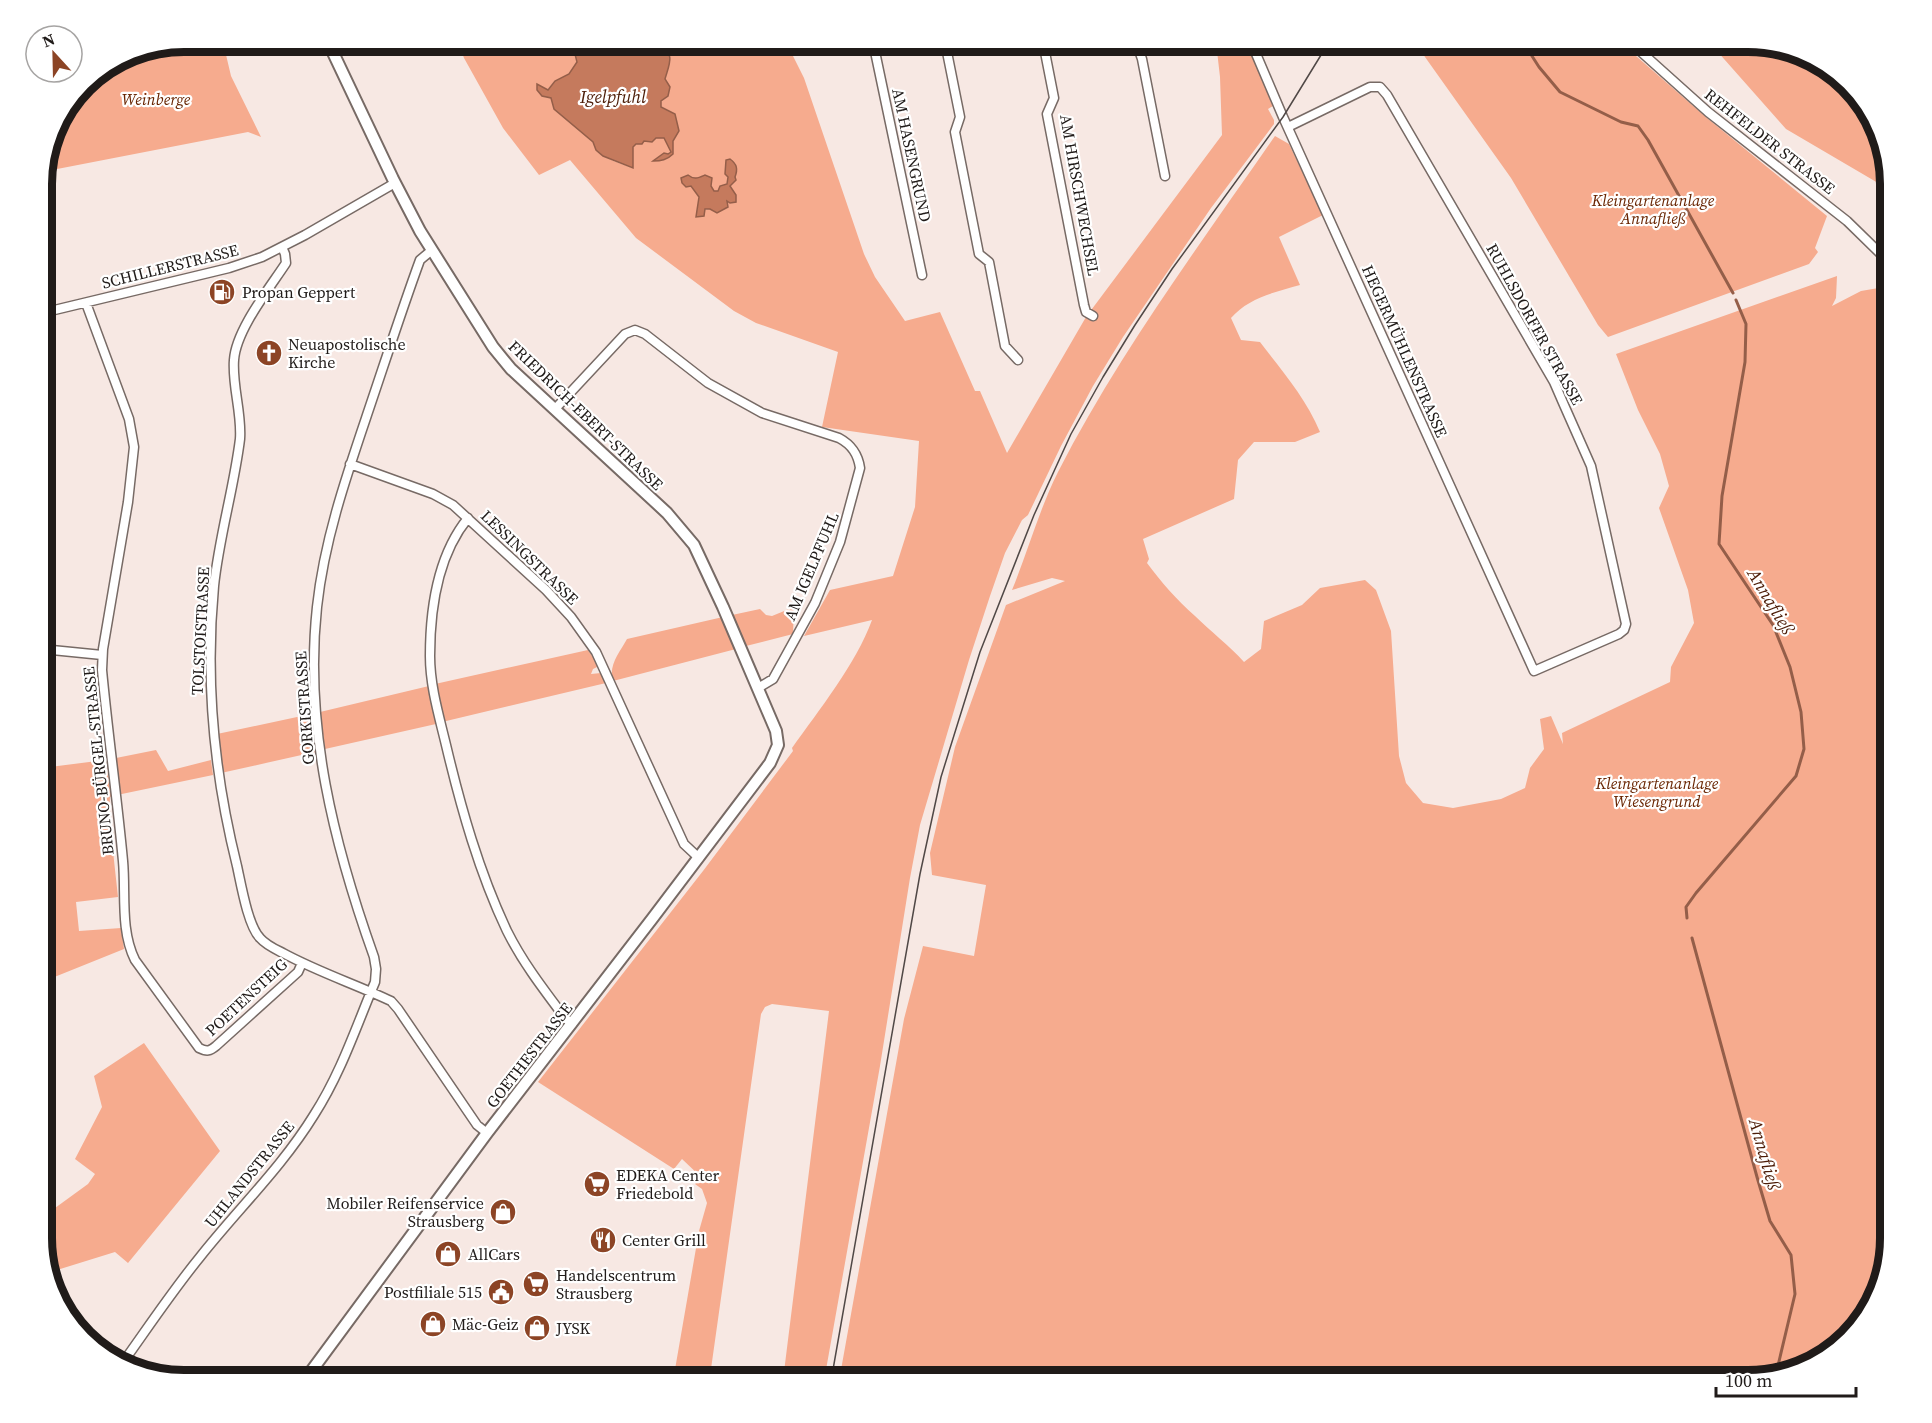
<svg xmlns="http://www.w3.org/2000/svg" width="1932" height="1423" font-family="'Source Serif 4',serif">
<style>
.green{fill:#f6ab8e;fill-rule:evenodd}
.water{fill:#c57a5d;stroke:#945e49;stroke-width:1.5}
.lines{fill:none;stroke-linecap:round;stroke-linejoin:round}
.stream{stroke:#945e49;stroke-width:3}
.minor-casing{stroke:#776a65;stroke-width:11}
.tertiary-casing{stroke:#776a65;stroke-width:14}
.minor{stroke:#fff;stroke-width:8}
.tertiary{stroke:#fff;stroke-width:10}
.tram{stroke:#504846;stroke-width:1.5}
.labels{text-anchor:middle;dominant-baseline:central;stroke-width:4.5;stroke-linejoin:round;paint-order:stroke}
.park-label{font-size:16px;font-style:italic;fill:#682401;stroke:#fff}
.street-label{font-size:16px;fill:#201b19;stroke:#fff}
.poi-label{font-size:16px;fill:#201b19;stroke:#fff;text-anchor:start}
.water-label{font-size:18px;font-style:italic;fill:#4d1d08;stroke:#fff}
.rim{fill:none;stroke:#201b19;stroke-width:8}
</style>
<rect width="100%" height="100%" fill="#f7e8e3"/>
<path class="green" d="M184,42h39l8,34 30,61 -13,-5 -196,38 2,18h-12v-13l15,-54 33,-43 40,-25z
M458,42h107l8,4 4,16 -8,12 -14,7 -13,15 9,2 4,11 38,33c7,17 23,19 39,26l1,-21c8,-8 20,-10 31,-9l7,14 -3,2 -4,-1 -10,8 10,-1 6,-4 3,-15 6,-10 -18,-24v-6l9,-14 -5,-8c5,-17 8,-22 -3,-37h124l18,36 60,176 11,23 30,44 35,-9 35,79h5l27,62 79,-136 136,-182 -2,-58 -4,-35h30l27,64 -5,3 6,11v4l-63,84 -88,129 -30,49 -32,60 -33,69 -6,5 -17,33 -15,43 -21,64 -49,165 -10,53 -30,188 -56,315h-151l26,-150 8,-28 -5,-14 -7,-5 6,-7 -19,-18 -8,10 -136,-87 165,-211 90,-120 -1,-3c27,-38 64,-84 80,-128l-68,16 26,-46 63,-14 22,-69 4,-66 -97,-14 16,-75 -82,-29 -22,-12 -98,-73 -66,-78 -31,15 -36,-47 -39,-70zM736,173l-6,13 6,9 -9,5 -10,12 -7,-3 -13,2 2,-14 -8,-11 1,-8c9,1 17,6 22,13h4l2,-5 7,-2 1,-7zM772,1004l57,7 -46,369 -72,-11 50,-355 4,-7z
M1416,42h204l87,76 120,98 -12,32 3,4 -9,12 -201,73 -10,-12 -87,-147 -86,-121z
M1709,42h39l86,29 41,50 15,69 -104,-61z
M1275,136l14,8 34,71 -44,22 21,48c-25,7 -52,13 -69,33l10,22 19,2c22,29 46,56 60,90l-25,10h-41l-16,18 -4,39 -91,40 6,20 -2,4c14,19 30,37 48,53 16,16 34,29 49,46l17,-13 3,-28 38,-16 18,-17 45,-8 11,10 15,41 8,125 7,27 17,20 30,5 48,-9 24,-11 5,-20 14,-19 -4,-30 11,-3 12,28 -1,-11 108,-51 1,-15 23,-44 -6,-33 -29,-82 10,-22 -9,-32 -22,-44 -22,-56 221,-78 -1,22 -4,8 29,-15 29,-5v953l-29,86 -50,41 -63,15h-909l65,-362 19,-73 51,10 12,-71 -54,-10 -2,-22 25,-106 51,-142 59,-24 -13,-3 -40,12c16,-39 27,-80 46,-118 61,-119 141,-226 217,-336z
M794,607l-1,27 -47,12 -14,-31 28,-6 6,6 6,1z
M723,617l13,32 -123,32c-5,-16 7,-29 14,-42z
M588,650l11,16 -6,3 -2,5 10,-1 5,10 -164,39 -7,-38z
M429,686l7,38 -111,25 -5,-37z
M311,714l4,38 -94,21 -4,-39z
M156,750l12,21 43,-11 2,15 -96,20 -1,-37z
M105,760l7,36 -2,1 -1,18 9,82 -42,5 3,29 42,-3 3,21 -82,33v-214z
M144,1043l76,108 -92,112 -13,-11 -58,18 -13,-54 44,-32 7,-10 -20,-15 27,-52 -8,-31z"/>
<path class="water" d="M566,42h96c12,15 8,20 3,37l5,8 -2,9 -7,5v6l14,7 4,17 -6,10v13c-6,6 -12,7 -20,7l11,-8 4,1 3,-2 -7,-14h-8l-4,4 -8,-1 -2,3h-6l-3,3v21l-30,-12 -7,-6 -3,-8 -39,-33 -3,-11 -9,-2 -5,-6v-6l11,6 7,-9 14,-7 8,-12 -4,-16z
M730,159c7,5 8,10 5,18l1,3 -6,6 6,9v7l-6,1 -3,-2 1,6 -11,6 -7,-4h-5l-1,7 -8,1 3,-20 -8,-11 -5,1 -4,-4 -1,-5 7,-3c6,5 10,3 17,0l7,3 -1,8 3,5h4l2,-5 7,-2 1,-7 -3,-3 1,-14z"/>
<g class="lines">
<path class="stream" d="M1523,42l16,25 21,25 61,30 17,4 10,14 85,153
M1687,918l-1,-11 10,-14 100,-117 8,-27 -3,-37 -11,-45 -17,-42 -54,-81 3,-48 23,-134 1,-38 -10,-24
M1692,938l65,239 13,44 21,34 4,39 -19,80"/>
<defs>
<path id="minor" d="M873,42l49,233
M945,42l15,75 -5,15 24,122 10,8 16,84 13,14
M1043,42l11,56 -7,16 37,191 2,7 7,4
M1136,42l6,17 23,117
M1251,42l32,75 251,554 85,-37 5,-4 2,-6 -35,-158 -27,-61 -10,-23 -167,-287 -7,-8h-10l-82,40
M1630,42l78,70 139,109 43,42
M282,247l3,7 1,9c-17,26 -50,67 -52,97 -2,26 8,53 6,79 -6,49 -21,98 -26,147 -9,94 0,188 23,280 4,18 11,60 23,72 6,7 15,11 23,15 35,19 72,31 108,48l7,8 79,116 10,8
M86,303l43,116 5,28 -6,55 -25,147 -1,21c6,64 15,127 21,191 3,32 -3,69 12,99l64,88c8,4 11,3 17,-2l82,-74 4,-9
M42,313l187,-45 33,-11 43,-22 90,-52
M555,409l70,-75 10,-4 10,4 63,49 54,30 77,25c13,7 19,16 21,30l-20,74 -25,61 -42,76 -15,9
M350,464l83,30 20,11 93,85 25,27 25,35 88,192 15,14
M468,518c-31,38 -38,90 -38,138 0,30 9,60 16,89 15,63 33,127 61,186 16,32 37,59 58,87l7,6
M42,649l60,6
M124,1361c25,-35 49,-71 76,-104 38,-48 82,-90 114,-142 27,-42 42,-88 61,-133l1,-13 -2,-12c-40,-112 -70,-230 -57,-350 7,-65 28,-127 49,-189 18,-53 35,-106 54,-158l12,-10"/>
<path id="tertiary" d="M304,1381l183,-248 165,-214 118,-156 8,-18 -2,-14 -53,-124 -29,-62 -27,-32 -156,-144 -18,-22 -73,-116 -27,-52 -65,-137"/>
</defs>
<use href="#minor" class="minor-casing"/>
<use href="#tertiary" class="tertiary-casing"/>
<use href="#minor" class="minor"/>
<use href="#tertiary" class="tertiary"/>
<path class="tram" d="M831,1381l89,-507 21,-97 39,-125 54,-137 37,-81 32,-57 32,-52 37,-56 111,-152 46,-75"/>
</g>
<defs>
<symbol id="fuel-disc" viewBox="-11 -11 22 22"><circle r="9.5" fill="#8c4425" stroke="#fff"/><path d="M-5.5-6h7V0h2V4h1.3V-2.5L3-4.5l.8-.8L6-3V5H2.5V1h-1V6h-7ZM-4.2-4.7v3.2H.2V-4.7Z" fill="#fff"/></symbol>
<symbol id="church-disc" viewBox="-11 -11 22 22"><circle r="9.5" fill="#8c4425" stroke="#fff"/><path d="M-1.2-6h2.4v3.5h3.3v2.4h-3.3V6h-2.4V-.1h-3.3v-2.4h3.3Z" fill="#fff"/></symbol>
<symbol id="supermarket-disc" viewBox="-11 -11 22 22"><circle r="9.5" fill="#8c4425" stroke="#fff"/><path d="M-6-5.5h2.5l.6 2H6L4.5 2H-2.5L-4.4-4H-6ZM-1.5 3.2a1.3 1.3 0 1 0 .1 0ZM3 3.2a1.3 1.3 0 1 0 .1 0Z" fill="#fff"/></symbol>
<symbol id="shop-disc" viewBox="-11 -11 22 22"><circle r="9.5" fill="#8c4425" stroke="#fff"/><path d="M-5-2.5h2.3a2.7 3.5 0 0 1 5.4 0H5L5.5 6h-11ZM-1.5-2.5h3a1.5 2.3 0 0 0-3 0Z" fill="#fff"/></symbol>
<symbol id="restaurant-disc" viewBox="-11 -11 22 22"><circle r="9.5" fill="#8c4425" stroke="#fff"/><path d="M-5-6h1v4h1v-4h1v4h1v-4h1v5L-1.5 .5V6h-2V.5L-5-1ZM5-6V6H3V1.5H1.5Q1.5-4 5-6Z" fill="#fff"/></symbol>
<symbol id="civic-disc" viewBox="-11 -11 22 22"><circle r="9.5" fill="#8c4425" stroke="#fff"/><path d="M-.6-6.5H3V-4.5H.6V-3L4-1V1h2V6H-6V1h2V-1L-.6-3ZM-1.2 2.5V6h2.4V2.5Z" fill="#fff"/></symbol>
</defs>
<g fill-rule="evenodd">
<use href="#fuel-disc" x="207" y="277" width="30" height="30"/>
<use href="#church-disc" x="254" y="338" width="30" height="30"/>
<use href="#supermarket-disc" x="582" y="1169" width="30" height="30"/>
<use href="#shop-disc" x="488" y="1197" width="30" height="30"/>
<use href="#restaurant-disc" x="588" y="1225" width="30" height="30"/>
<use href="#shop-disc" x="433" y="1239" width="30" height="30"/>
<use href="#supermarket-disc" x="521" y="1269" width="30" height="30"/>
<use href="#civic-disc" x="486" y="1277" width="30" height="30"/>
<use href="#shop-disc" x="418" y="1309" width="30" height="30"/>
<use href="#shop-disc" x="522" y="1313" width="30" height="30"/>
</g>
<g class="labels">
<g class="park-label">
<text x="156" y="99">Weinberge</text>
<text x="1653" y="200">Kleingartenanlage<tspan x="1653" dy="18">Annafließ</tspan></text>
<text x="1657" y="783">Kleingartenanlage<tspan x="1657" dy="18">Wiesengrund</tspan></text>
</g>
<g class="street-label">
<text transform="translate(1770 141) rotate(38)">REHFELDER STRASSE</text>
<text transform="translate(912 155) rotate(78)">AM HASENGRUND</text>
<text transform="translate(1080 195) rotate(80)">AM HIRSCHWECHSEL</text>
<text transform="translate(170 266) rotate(-14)">SCHILLERSTRASSE</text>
<text transform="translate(1535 324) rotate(61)">RUHLSDORFER STRASSE</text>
<text transform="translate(1405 351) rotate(66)">HEGERMÜHLENSTRASSE</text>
<text transform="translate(586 415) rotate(44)">FRIEDRICH-EBERT-STRASSE</text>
<text transform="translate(530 557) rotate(44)">LESSINGSTRASSE</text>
<text transform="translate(811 566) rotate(-67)">AM IGELPFUHL</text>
<text transform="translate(200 631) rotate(-87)">TOLSTOISTRASSE</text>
<text transform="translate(304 708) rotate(-94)">GORKISTRASSE</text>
<text transform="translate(98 761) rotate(-96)">BRUNO-BÜRGEL-STRASSE</text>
<text transform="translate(246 997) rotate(-43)">POETENSTEIG</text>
<text transform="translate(529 1055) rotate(-52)">GOETHESTRASSE</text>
<text transform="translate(249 1174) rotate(-51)">UHLANDSTRASSE</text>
</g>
<g class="poi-label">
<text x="242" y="292">Propan Geppert</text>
<text x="288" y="344">Neuapostolische<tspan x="288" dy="18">Kirche</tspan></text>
<text x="616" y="1175">EDEKA Center<tspan x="616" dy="18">Friedebold</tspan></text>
<text x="484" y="1203" text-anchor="end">Mobiler Reifenservice<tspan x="484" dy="18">Strausberg</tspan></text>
<text x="622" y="1240">Center Grill</text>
<text x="468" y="1254">AllCars</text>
<text x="556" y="1275">Handelscentrum<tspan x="556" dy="18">Strausberg</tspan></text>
<text x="482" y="1292" text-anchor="end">Postfiliale 515</text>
<text x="452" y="1324">Mäc-Geiz</text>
<text x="556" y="1328">JYSK</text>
</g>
<g class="water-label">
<text x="613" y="96">Igelpfuhl</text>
<text transform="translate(1771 601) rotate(59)">Annafließ</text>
<text transform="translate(1765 1154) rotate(74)">Annafließ</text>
</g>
</g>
<path d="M0 0H1932V1423H0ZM184 52H1748A132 132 0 0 1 1880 184V1238A132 132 0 0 1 1748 1370H184A132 132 0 0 1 52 1238V184A132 132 0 0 1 184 52Z" fill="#fff" fill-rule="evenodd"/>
<path class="rim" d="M184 52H1748A132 132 0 0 1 1880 184V1238A132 132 0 0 1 1748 1370H184A132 132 0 0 1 52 1238V184A132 132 0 0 1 184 52Z"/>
<g transform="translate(54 54) rotate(338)"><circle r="28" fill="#ffffff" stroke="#a6a4a3" stroke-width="1.5"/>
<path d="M0-4.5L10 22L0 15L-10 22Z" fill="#8c4425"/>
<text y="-9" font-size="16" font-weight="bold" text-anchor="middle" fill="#201b19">N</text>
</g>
<path d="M1716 1387v9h140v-9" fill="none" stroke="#201b19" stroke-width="3"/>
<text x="1725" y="1387" font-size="18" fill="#201b19" stroke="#ffffff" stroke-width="4.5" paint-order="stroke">100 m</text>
</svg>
